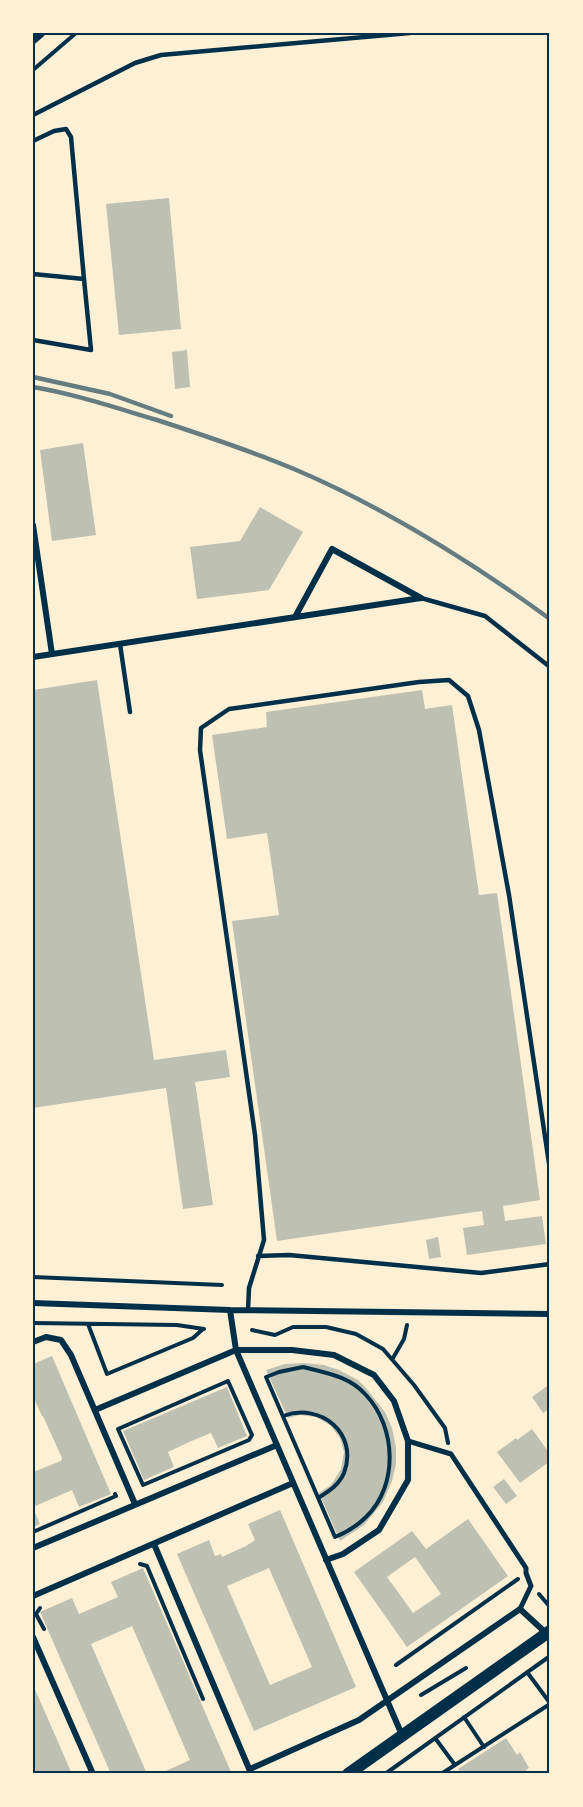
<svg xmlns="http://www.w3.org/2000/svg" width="583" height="1807" font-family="'DejaVu Sans',sans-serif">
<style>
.building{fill:#bec0b2;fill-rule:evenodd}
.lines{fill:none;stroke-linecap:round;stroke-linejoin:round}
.path{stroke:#003049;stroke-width:4}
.service{stroke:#003049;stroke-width:4.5}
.pedestrian{stroke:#003049;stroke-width:5}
.minor{stroke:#003049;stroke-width:6}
.tertiary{stroke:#003049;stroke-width:10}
.secondary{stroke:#003049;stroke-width:12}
.rail{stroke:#657d81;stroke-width:4.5}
.neatline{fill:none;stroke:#003049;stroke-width:2}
</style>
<rect width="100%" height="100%" fill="#fdf0d5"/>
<path class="building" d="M169,198l12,131 -62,6 -13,-131z
M187,350l3,37 -15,2 -3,-37z
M83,443l13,92 -44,6 -12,-91z
M260,507l43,25 -34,58 -72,9 -7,-52 50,-6z
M97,680l57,380 72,-10 4,27 -35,5 18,123 -30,4 -17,-121 -133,20v-418z
M422,690l3,19 27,-4 27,190 18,-2 43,307 -37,6 2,15 37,-5 4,28 -79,11 -4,-27 21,-3 -2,-14 -205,30 -45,-320 47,-6 -12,-82 -40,6 -15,-104 55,-8 -1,-15z
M438,1237l3,20 -12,2 -3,-19z
M52,1356l59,138 -32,13 -7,-17 -39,17v-35l28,-11 1,-3 -19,-42h-1l-7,-15 -2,1v-38z
M304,1363l20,2 15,5 19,10 8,8 19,24 7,16 4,19v17l-4,17 -9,21 -19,23 -24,16 -21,-48 12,-8 10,-16 3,-17 -4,-14 -10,-13 -14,-8 -16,-2 -12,3 -22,-48 19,-6z
M550,1384v25l-7,4 -11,-16z
M227,1387l20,49 -29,12 -7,-15 -22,9 -21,10 6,15 -30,13 -21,-49z
M532,1429l18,25v7l-30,22 -23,-31 19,-14 1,2z
M504,1479l13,17 -11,8 -13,-17z
M33,1508l7,16 -7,3z
M280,1510l76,177 -102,44 -77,-177 32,-14 6,16 6,-2 1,3 24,-11 9,-6 -7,-16zM269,1568l43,99 -42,18 -43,-99z
M468,1519l40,57 -101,71 -53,-75 58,-41 14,18zM415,1557l26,37 -28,19 -26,-36z
M143,1568l74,172 15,34h-73l31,-14 -58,-134 -41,18 56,130h-36l-50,-114 -21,-48 32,-14 7,16 7,-3 32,-14 -7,-15z
M33,1685l15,34 24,55h-36l-3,-7z
M506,1738l11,17 3,-3 9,16 -3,2 3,4h-68l-3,-5z"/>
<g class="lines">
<path class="path" d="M33,70l43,-37
M33,1277l189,8
M33,1323l144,2 27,4
M88,1324l19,50 86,-36 10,-9
M252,1330l23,5 18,-8h33l30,7 27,15 31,36 31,43 3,15
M393,1358l11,-19 3,-14
M303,1367c23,6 46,9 63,28 30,32 33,90 0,122 -8,8 -21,16 -31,20l-69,-160 13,-5z
M228,1381l24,54 -3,5 -106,45 -25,-56z
M283,1416c37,-14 76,17 61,57 -5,12 -15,18 -26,25
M33,1532l83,-36 -1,-2
M140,1564l7,2 56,133
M539,1594l11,13
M40,1608l-4,6 8,15
M396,1665l122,-86
M527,1672l23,31
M421,1695l45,-27
M464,1717l20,30
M435,1738l20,27
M385,1774l165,-118
M441,1774l109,-70"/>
<path class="service" d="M33,115l102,-52 26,-8 249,-22
M33,141l21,-10 12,-2 5,8 13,142 -51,-5
M33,340l58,10 -7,-71
M421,598l64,18 65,51
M120,644l10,68
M258,1256l31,-1 192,18 69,-9
M248,1310l1,-22 15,-48 -9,-105 -55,-385 1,-22 28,-19 190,-27 30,-2 19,16 11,34 30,165 41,275"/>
<path class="pedestrian" d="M408,1441l43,13 75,114v5l5,13 -11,23"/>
<path class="minor" d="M33,525l19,129
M295,617l37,-68 89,49
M33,657l388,-59
M33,1303l197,7 320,4
M230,1310l6,40 166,385
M33,1342l13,-5 15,3 10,15 64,149
M95,1410l141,-60h56l42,5 40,20 20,26 14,40v39l-29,50 -36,24 -17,6
M154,1544l96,227
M33,1548l244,-103
M33,1596l260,-113
M33,1637l60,137
M249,1774l1,-5 109,-49 161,-111 26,24"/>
<path class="tertiary" d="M33,39l7,-6"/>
<path class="secondary" d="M348,1774l202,-143"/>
<path class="rail" d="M33,377l77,17 61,22
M33,387c42,7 83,21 124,33 46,15 92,30 137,49 92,39 176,92 256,150"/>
</g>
<rect width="583" height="1807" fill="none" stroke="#fdf0d5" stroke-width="69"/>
<rect x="34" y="34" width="514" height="1738" class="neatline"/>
</svg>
